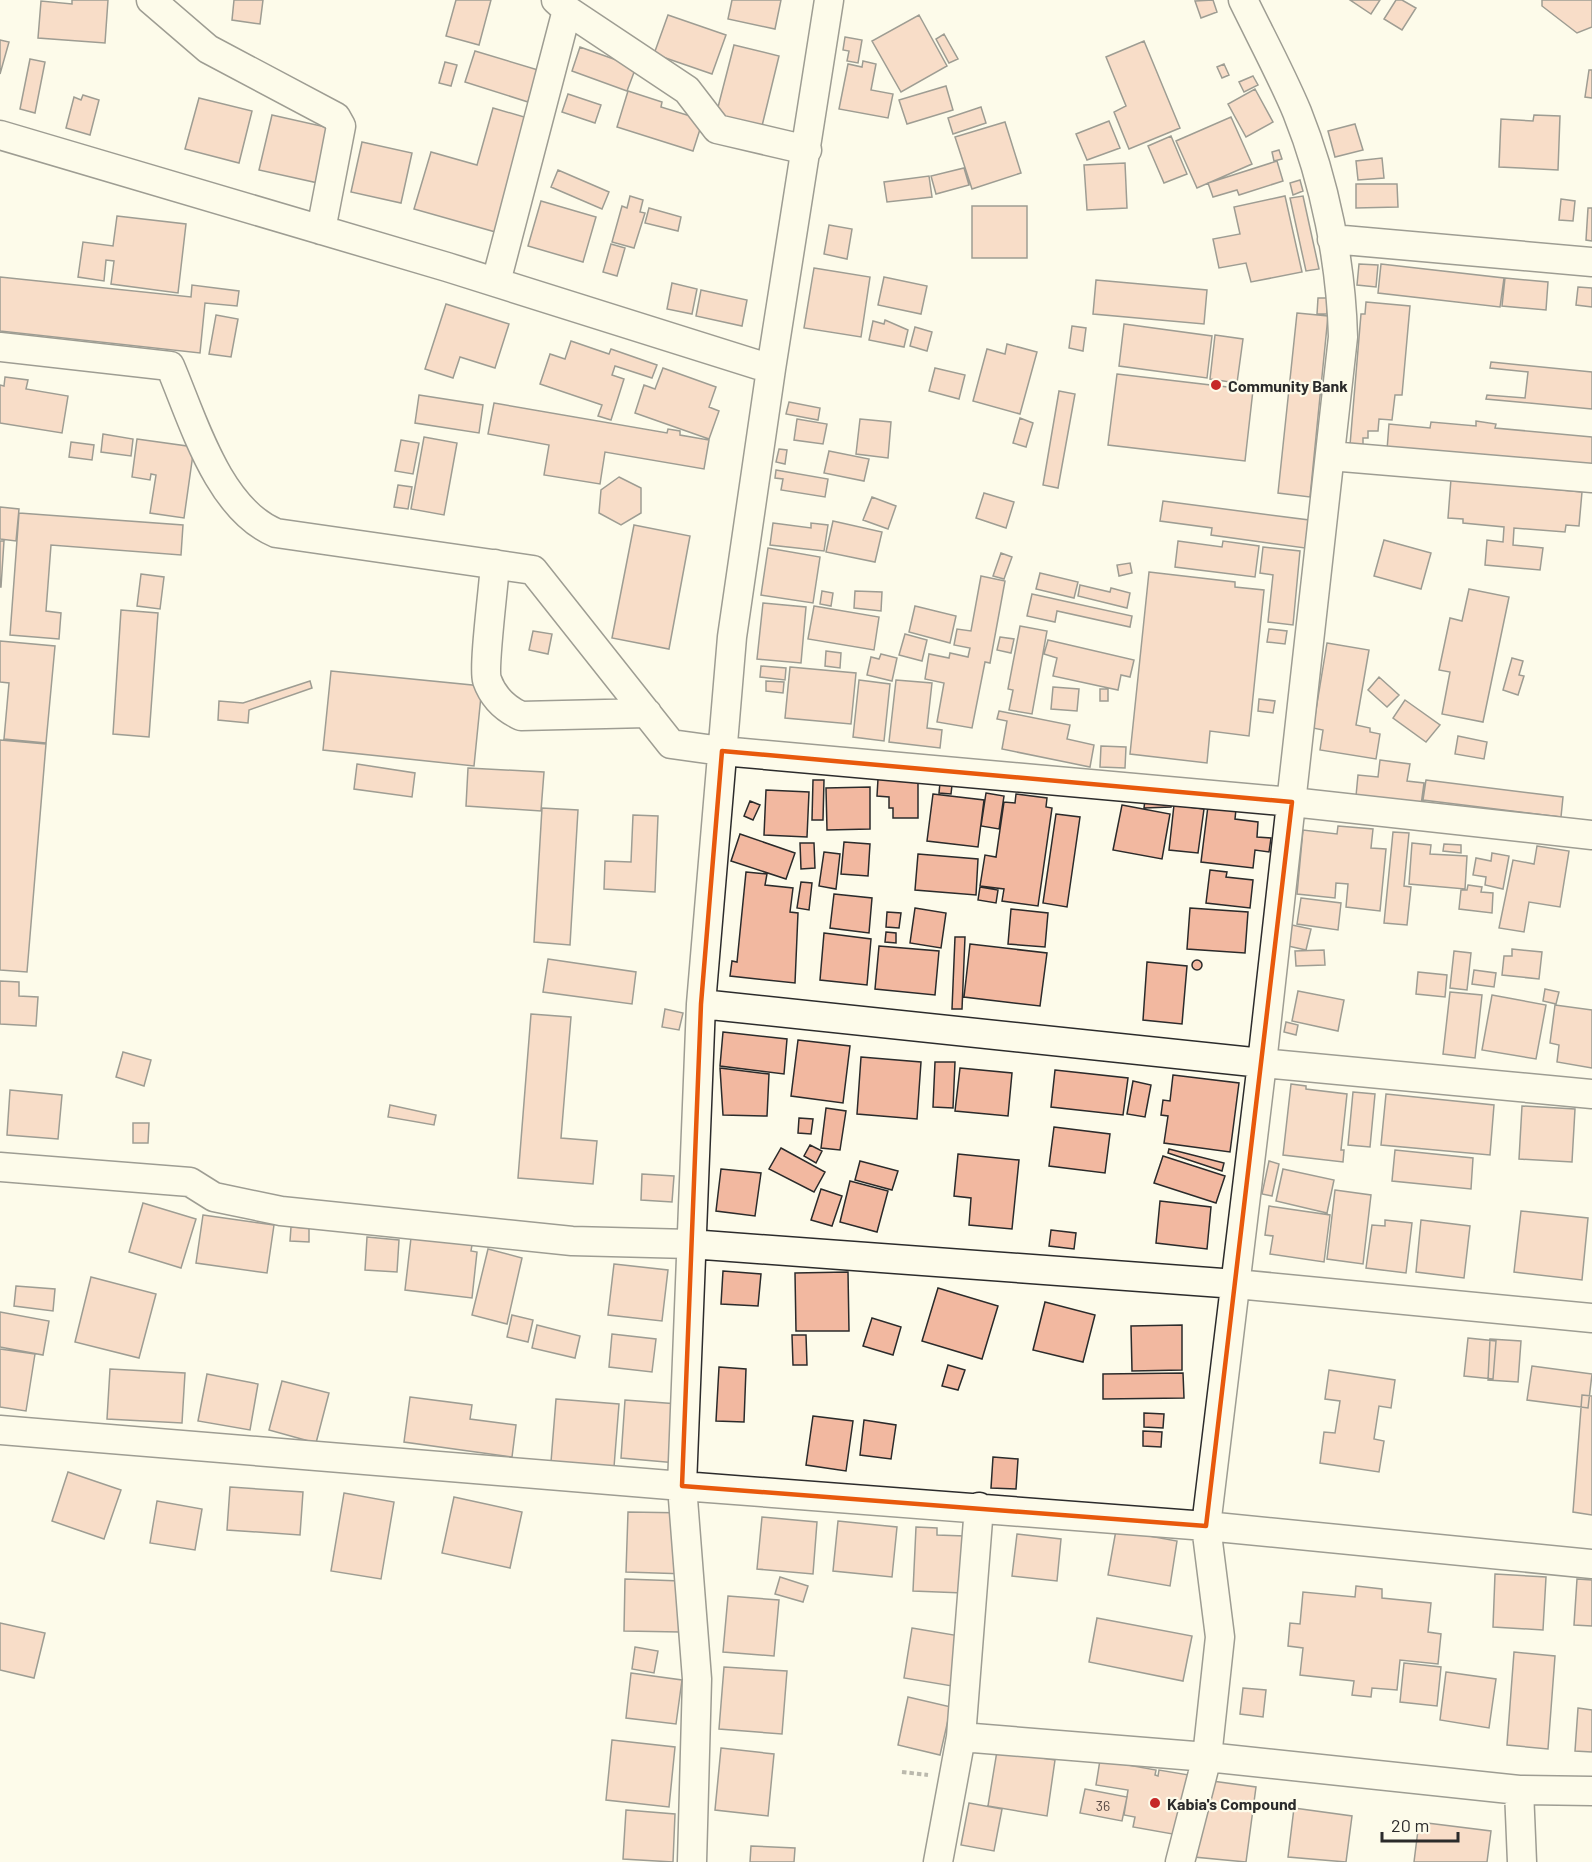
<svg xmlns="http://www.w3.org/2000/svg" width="1592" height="1862" font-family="Barlow,sans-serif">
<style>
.building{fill:#f2b8a0;stroke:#2b2b2b;stroke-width:1.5}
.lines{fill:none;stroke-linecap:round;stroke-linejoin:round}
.minor-casing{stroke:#2b2b2b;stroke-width:31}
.path{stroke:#6a6964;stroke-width:4;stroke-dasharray:4.5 3;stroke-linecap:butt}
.minor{stroke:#fdfbea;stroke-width:28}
.marked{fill:none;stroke:#e8590c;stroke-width:4.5;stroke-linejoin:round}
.poi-dot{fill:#c62828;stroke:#fdfbea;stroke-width:2}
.labels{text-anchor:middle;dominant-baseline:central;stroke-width:4.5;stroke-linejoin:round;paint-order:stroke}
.number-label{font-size:14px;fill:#5d4e48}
.poi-label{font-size:16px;font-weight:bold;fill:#2b2b2b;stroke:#fdfbea;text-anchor:start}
</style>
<rect width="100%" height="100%" fill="#fdfbea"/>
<path class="building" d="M72,0h36l-3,43 -67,-5 3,-37 31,3z
M234,0h29l-3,24 -28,-4z
M456,0h35l-12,45 -33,-9z
M732,0h49l-6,29 -47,-10z
M1213,0l4,12 -16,6 -6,-17z
M1350,0h30l-9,14z
M1396,0h6l14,8 -14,22 -18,-11z
M1542,0h50v27l-15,6 -35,-27z
M668,15l58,20 -14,39 -58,-20z
M919,15l28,51 -46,26 -29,-51z
M944,34l14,25 -9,4 -13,-24z
M845,37l17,3 -4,23 -11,-2 2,-10 -6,-1z
M0,40l9,2 -9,32z
M1144,41l36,87 -51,21 -15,-37 12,-6 -20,-49z
M734,45l45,11 -17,70 -46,-11z
M580,47l56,20 -9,24 -55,-20z
M475,51l63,19 -10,32 -63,-20z
M30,59l15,3 -10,51 -15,-4z
M863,61l13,3 -5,26 22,4 -5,24 -49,-9 9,-45 14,3z
M445,62l12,3 -6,21 -12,-3z
M1224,64l5,11 -7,3 -5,-11z
M1589,70h3v28l-7,-1z
M1253,76l5,9 -14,7 -5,-10z
M946,86l7,24 -46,14 -8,-24z
M1255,89l18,33 -27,15 -18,-33z
M628,91l34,11 -1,5 42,13 -10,31 -76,-24z
M568,94l33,11 -6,18 -33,-11z
M83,95l16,5 -9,35 -24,-7 8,-31 7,3z
M199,98l53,13 -13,52 -54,-14z
M981,107l5,16 -33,11 -5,-16z
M493,108l38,11 -32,114 -85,-24 17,-57 46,13z
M272,115l58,13 -12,55 -59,-13z
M1534,115l26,1 -2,54 -59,-3 2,-48 32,2z
M1231,117l21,47 -55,24 -21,-47z
M1109,121l11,27 -33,12 -11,-26z
M1005,122l16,51 -49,16 -17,-52z
M1355,124l8,26 -28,7 -7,-26z
M1171,136l16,38 -23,9 -16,-37z
M362,142l50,11 -11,50 -50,-11z
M1279,150l3,9 -8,2 -2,-9z
M1382,158l2,20 -26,2 -2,-19z
M1277,161l6,20 -44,14 -2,-5 -24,7 -5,-14z
M1125,163l2,45 -40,2 -3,-45z
M964,168l5,17 -33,9 -5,-18z
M558,170l51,22 -7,17 -51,-22z
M929,176l3,21 -45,5 -3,-20z
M1300,180l3,11 -10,4 -3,-12z
M1356,184h41l1,23 -42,1z
M630,196l13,4 -3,12 5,1 -11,35 -22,-6 10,-36 5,2z
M1285,196l17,76 -51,10 -5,-19 -27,5 -6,-29 27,-5 -6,-27z
M1303,196l16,73 -13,2 -16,-73z
M1561,199l14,2 -2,20 -14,-1z
M541,201l55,16 -13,45 -55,-16z
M972,206h55v52h-55z
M649,208l32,9 -3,14 -33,-8z
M1588,208h4v33l-6,-1z
M117,216l69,8 -8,69 -67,-9 3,-23 -8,-1 -2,21 -26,-4 5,-35 30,4z
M829,225l23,4 -5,30 -23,-5z
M611,244l14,4 -8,28 -14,-4z
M1359,264l19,1 -2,22 -19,-2z
M1381,264l123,14 -4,29 -122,-14z
M814,268l56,9 -9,60 -57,-9z
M0,277l191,20 1,-12 47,6 -2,15 -32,-3 -5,50 -200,-22z
M884,277l43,9 -6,28 -43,-9z
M1505,278l43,4 -2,28 -44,-4z
M1096,280l111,10 -3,34 -111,-10z
M672,283l25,6 -5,25 -25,-5z
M1578,287l14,1v19l-16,-2z
M701,290l46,10 -5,26 -46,-10z
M1318,298h9v16h-10z
M1366,302l44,4 -8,89h-7l-3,25 -13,-1 -1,12h-10v7h-5v8l-13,-1 11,-131h4z
M446,304l63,20 -14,44 -35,-11 -7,21 -28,-9z
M1297,313l31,3 -18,181 -32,-4z
M216,315l22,4 -7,38 -22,-3z
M885,320l23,10 -4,17 -35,-7 4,-19 11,3z
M1124,324l88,12 -5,42 -88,-12z
M1072,326l14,2 -3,23 -14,-3z
M915,327l17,5 -5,19 -17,-5z
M1215,335l28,4 -6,44 -27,-4z
M571,341l38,13 2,-5 46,16 -5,13 -37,-12 -3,9 12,4 -13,41 -13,-4 4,-11 -62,-21 10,-30 15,5z
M1007,344l30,8 -17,62 -47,-13 14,-52 18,5z
M1491,362l101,10v37l-106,-10 1,-4 38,3 3,-26 -38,-4z
M663,368l53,19 -7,20 10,4 -10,28 -74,-26 9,-28 11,4z
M935,368l30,7 -6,24 -30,-8z
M1117,374l136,16 -8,71 -137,-16z
M5,377l23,3 -2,9 42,7 -6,37 -62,-10v-38l4,1z
M1059,391l16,3 -17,94 -15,-3z
M419,395l64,10 -4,28 -64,-10z
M789,402l31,6 -2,12 -32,-6z
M494,403l173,30 1,-4 12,2v4l29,5 -5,29 -99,-17 -5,32 -56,-9 5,-30 -61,-11z
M1020,418l13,5 -7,24 -13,-4z
M797,419l30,5 -4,20 -29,-4z
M860,419l31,3 -3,36 -32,-4z
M1476,421l20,3 -1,4 97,9v32l-205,-19 2,-26 41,4 1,-6 45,4z
M103,434l30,5 -2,17 -30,-4z
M424,437l33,6 -13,72 -33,-6z
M137,439l57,8 -10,71 -34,-5 6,-38 -5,-1 -1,6 -18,-3z
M401,440l18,3 -6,31 -18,-3z
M71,442l23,3 -2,15 -23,-3z
M779,449l8,1 -2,14 -9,-2z
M829,451l40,8 -5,22 -40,-8z
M776,470l52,9 -3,18 -44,-7 2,-11 -8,-1z
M619,477l22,11v25l-20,12 -22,-12 2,-23z
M1451,479l131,13 -3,34 -13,-1 -1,7 -51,-4 -1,17 30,3 -3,22 -55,-5 2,-25 16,2 1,-15 -41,-4v-4l-15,-1z
M398,485l14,2 -4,22 -14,-2z
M984,493l30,9 -8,26 -30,-10z
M872,497l24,9 -8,23 -25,-9z
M1163,501l146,19 -4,28 -94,-13 1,-7 -52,-7z
M0,507l19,2 -3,32 -16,-2z
M19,513l164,12 -2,30 -130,-10 -5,66 15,2 -2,26 -49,-4z
M833,521l49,11 -7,30 -49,-10z
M773,523l38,5v-5l17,2 -4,26 -54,-6z
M634,525l56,11 -21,113 -57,-11z
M1384,540l47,13 -10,36 -47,-13z
M0,541h4l-3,46h-1z
M1178,541l44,6 1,-6 36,5 -4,31 -80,-10z
M1263,547l37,4 -7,74 -25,-3 5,-47 -13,-2z
M768,548l52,9 -7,46 -52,-8z
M1001,553l11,4 -8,22 -11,-3z
M1130,563l2,10 -13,3 -2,-11z
M1149,572l86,10v5l29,3 -15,146 -39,-5 -3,32 -77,-9z
M1040,573l38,9 -4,16 -38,-9z
M141,574l23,3 -4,32 -23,-3z
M981,576l24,5 -15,82 -5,-1 -13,66 -35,-6 7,-39 -19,-4 4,-25 20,4 1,-5 18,4 2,-9 -16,-3 3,-16 14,2z
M1080,585l30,7 1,-4 19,5 -3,15 -49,-12z
M1469,589l40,8 -26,125 -41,-8 8,-42 -11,-2 11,-52 12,3z
M822,591l11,2 -2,13 -11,-2z
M855,591l27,1 -1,19 -27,-3z
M1032,594l100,22 -2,11 -73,-16 -2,11 -28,-6z
M763,603l43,4 -5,56 -44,-4z
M814,606l65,11 -5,33 -66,-11z
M915,606l41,10 -6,27 -41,-11z
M121,610l37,3 -9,124 -36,-3z
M1020,626l27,5 -15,83 -23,-4 4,-20 -5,-1z
M1269,629l18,2 -2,13 -18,-2z
M533,631l19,3 -4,20 -19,-4z
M905,634l22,6 -5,21 -23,-6z
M1000,637l14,2 -3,14 -14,-3z
M1048,640l86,20 -4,17 -9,-2 -3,15 -65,-14 4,-18 -13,-4z
M0,641l55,5 -9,97 -42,-4 5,-56 -9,-1z
M1327,643l42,7 -13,75 14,3v4l10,2 -4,25 -56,-9 3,-20 -10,-2z
M826,651l15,2 -1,15 -15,-2z
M881,654l16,4 -5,23 -25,-6 4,-18 8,2z
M1512,658l11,3 -4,14 5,1 -6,19 -15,-5z
M761,666l25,2 -1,12 -25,-3z
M790,667l66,6 -5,51 -66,-6z
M331,671l151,15 -8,80 -151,-16z
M1379,677l20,18 -12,12 -19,-17z
M859,680l31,4 -6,57 -31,-4z
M896,680l36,3 -5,45 15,2 -2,18 -51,-6z
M310,681l2,7 -63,22 -1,13 -30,-3 1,-19 24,2z
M766,681l18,1 -1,11 -17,-2z
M1053,687l26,2 -2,22 -26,-2z
M1100,689h8v12h-8z
M1259,699l16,2 -2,12 -15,-2z
M1405,700l35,25 -14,17 -33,-24z
M999,711l71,14 -3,14 27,6 -4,22 -88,-18 5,-28 -10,-2z
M1458,736l29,6 -3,17 -29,-5z
M0,740l46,4 -19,228 -27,-2z
M1101,746l25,1 -1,21 -25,-1z
M1380,760l30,4 -3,17 17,2 -3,22 -65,-9 2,-21 20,2z
M357,764l58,9 -3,24 -58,-8z
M468,768l76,4 -3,39 -75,-5z
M878,779l40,1v38h-25v-10h-4v-11l-12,-1z
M813,780h11l-1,40h-11z
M1426,780l137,17 -2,20 -138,-17z
M940,783l12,2 -1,9 -12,-1z
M870,787v42l-43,1 -1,-42z
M766,790l43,2 -2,45 -43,-2z
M986,793l18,3 -5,33 -18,-3z
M933,794l51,6 -6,47 -51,-6z
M1016,794l31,4 -1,9 6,1 -14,98 -36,-5 2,-12 -24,-3 5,-31 11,2 8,-55 11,1z
M1145,800h27l-1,7 -27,1z
M750,801l10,4 -7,15 -9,-4z
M1122,805l48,9 -8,45 -49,-9z
M1174,805l30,4 -6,44 -29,-3z
M1208,806l28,3 -1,10 23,3 -1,15 14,1 -2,14 -14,-2 -2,18 -52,-6z
M542,808l36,2 -8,135 -36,-3z
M1056,814l24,3 -13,90 -24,-4z
M633,815l25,1 -3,76 -51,-3 1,-28 26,1z
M1338,826l35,3 -2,19 15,1 -6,62 -34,-4 2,-23 -12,-1 -1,15 -38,-4 6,-64 34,4z
M1393,832l16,1 -5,53 7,1 -4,38 -23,-2z
M740,834l55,19 -9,26 -55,-18z
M844,842l26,2 -2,32 -27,-2z
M800,843h14l1,25 -14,1z
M1412,843l19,2 -1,9 37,2 -2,33 -56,-5z
M1444,844l17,1v8l-18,-2z
M1537,846l32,5 -9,56 -31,-5 -5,30 -25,-4 14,-68 21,4z
M824,852l16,2 -4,35 -17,-3z
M1492,853l17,3 -6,33 -18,-4 1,-8 -13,-2 3,-17 15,3z
M918,854l60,5 -2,36 -61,-5z
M1210,870l17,2 -1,5 27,3 -3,28 -44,-5z
M746,872l21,2 -2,11 28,3 -3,24 8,1 -3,70 -65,-7 2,-15 5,1z
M801,882l11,1 -3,27 -12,-2z
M1468,885l14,2 -1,5 12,1 -1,20 -33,-4 2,-19h6z
M980,887l18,3 -2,13 -18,-3z
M834,894l38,4 -3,35 -39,-5z
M1301,898l40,5 -3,27 -41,-6z
M915,908l31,5 -5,35 -31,-5z
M1190,908l58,4 -3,41 -58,-4z
M1011,909l37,4 -3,34 -37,-3z
M887,912l14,1 -2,15 -13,-1z
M1292,925l19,4 -5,21 -18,-4z
M886,932l10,1v10l-11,-1z
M824,933l47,6 -4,46 -47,-5z
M955,937h10l-3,72h-10z
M970,944l77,9 -7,53 -76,-9z
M879,946l60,5 -4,44 -60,-6z
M1512,949l30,3 -3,27 -37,-4 2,-19h8z
M1324,950l1,15 -29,1 -1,-15z
M1454,951l17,2 -4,37 -17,-2z
M548,959l88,13 -4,32 -89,-12z
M1192 965a5 5 0 1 1 10 0a5 5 0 1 1-10 0Z
M1147,962l40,4 -5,58 -39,-4z
M1474,970l22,3 -2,14 -22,-3z
M1418,972l29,3 -2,22 -29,-3z
M0,981l19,1v14l19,1 -2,29 -36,-2z
M1545,989l14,3 -3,12 -13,-3z
M1298,991l46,9 -6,31 -46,-10z
M1450,992l32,3 -7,63 -32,-4z
M1492,995l54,10 -10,54 -54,-9z
M1555,1005l37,5v58l-35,-6 2,-17 -9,-2z
M665,1009l18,4 -4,17 -17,-3z
M531,1014l40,3 -10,121 36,3 -4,43 -75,-6z
M1286,1022l12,3 -2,10 -12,-3z
M723,1032l64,7 -3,35 -64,-8z
M798,1040l52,6 -7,57 -52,-7z
M123,1052l28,8 -7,26 -28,-9z
M861,1057l60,5 -4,57 -60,-5z
M935,1062h20l-2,46 -20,-1z
M720,1068l49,6 -2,42 -44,-1z
M960,1068l52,5 -4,43 -53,-5z
M1055,1070l73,8 -5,37 -72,-8z
M1173,1075l66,8 -9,69 -66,-9 4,-27 -7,-1 2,-15 7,1z
M1133,1081l18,4 -6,32 -18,-3z
M1291,1084l15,2v3l41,5 -6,56h3l-1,12 -60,-7z
M10,1090l52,5 -4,44 -51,-4z
M1353,1092l22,2 -5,53 -22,-2z
M1386,1094l108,11 -4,50 -109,-10z
M390,1105l46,10 -2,10 -46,-8z
M1522,1106l53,3 -3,53 -53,-3z
M826,1108l20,3 -6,39 -19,-2z
M799,1118l14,1 -2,15 -13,-1z
M133,1123h16l-1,20h-15z
M1054,1127l56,7 -5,39 -56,-7z
M810,1145l12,6 -6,12 -12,-7z
M781,1148l44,24 -11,20 -45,-23z
M1169,1149l55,14 -2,8 -54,-18z
M1395,1150l78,8 -2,31 -79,-8z
M958,1154l61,6 -7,69 -43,-4 2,-27 -17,-2z
M1163,1156l62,20 -9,27 -62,-20z
M860,1161l38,10 -6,19 -37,-10z
M1269,1161l10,3 -7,32 -10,-2z
M721,1169l40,4 -6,43 -39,-5z
M1283,1169l51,11 -7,33 -51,-12z
M642,1174l32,2 -2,26 -31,-2z
M850,1181l38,10 -11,41 -37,-10z
M821,1189l21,7 -10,30 -21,-6z
M1335,1190l36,5 -8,69 -36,-5z
M1160,1201l51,6 -4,42 -51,-6z
M143,1203l53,16 -15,49 -52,-16z
M1269,1206l61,9 -6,47 -54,-8 3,-18 -8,-1z
M1521,1211l67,7 -6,62 -68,-8z
M203,1215l71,10 -7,48 -71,-10z
M1385,1220l27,3 -6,50 -40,-5 6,-43 13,1z
M1421,1220l49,6 -6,52 -48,-6z
M291,1227l18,1v14l-19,-1z
M1051,1230l25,3 -2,16 -25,-3z
M367,1237l32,3 -2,32 -32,-2z
M411,1238l61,7 -1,6 6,1 -5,46 -67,-8z
M488,1249l34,9 -15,66 -35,-9z
M614,1264l54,6 -6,51 -54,-6z
M723,1271l38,3 -3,32 -37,-2z
M848,1272l1,59h-53l-1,-58z
M91,1277l65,17 -17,64 -64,-16z
M16,1286l39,3 -2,22 -39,-5z
M938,1288l60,18 -16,53 -60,-18z
M1045,1302l50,13 -12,47 -50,-12z
M0,1312l49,9 -6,34 -43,-8z
M512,1315l21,5 -5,22 -21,-5z
M872,1318l29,9 -8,28 -30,-9z
M537,1325l43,11 -5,22 -43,-10z
M1182,1325v45l-50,1 -1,-45z
M612,1334l44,5 -4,33 -43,-5z
M792,1335h14l1,30h-14z
M1468,1338l28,3 -3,38 -29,-3z
M1490,1339l31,2 -3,41 -30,-2z
M0,1349l35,5 -9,57 -26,-4z
M948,1365l17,5 -7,20 -16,-4z
M1532,1366l60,8 -4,34 -61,-8z
M719,1367l27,2 -2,53 -28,-1z
M110,1369l75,4 -3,50 -75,-4z
M1329,1370l66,10 -4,28 -12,-2 -5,33 10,2 -5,31 -59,-9 4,-31 11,1 5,-32 -15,-2z
M1183,1373l1,25 -81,1v-25z
M207,1374l51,10 -8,46 -52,-9z
M282,1381l47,12 -13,50 -47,-13z
M1582,1395l10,1v119l-19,-3z
M410,1397l62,8 -2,14 46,6 -4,32 -108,-15z
M556,1399l63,5 -5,63 -63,-5z
M625,1400l67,5 -4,59 -67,-6z
M1144,1413l20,1 -1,14 -19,-1z
M813,1416l40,5 -7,50 -40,-6z
M864,1420l32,5 -5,34 -31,-4z
M1143,1431l19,1 -1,15 -18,-1z
M993,1457l25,2 -2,30 -25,-1z
M68,1472l53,18 -17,49 -52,-18z
M230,1487l73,5 -3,43 -73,-5z
M344,1493l50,9 -13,77 -50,-8z
M454,1497l68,15 -12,56 -68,-15z
M157,1501l45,8 -7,41 -45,-7z
M628,1512l61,1 -2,61 -61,-2z
M762,1517l55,5 -4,52 -56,-5z
M838,1521l59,6 -5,50 -59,-6z
M916,1527l21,1v7l28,1 -2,57 -50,-2z
M1116,1530l61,11 -7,45 -62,-11z
M1017,1534l44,5 -4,42 -45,-5z
M1495,1574l51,3 -3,53 -50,-3z
M780,1577l28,9 -5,16 -28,-8z
M625,1579l56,2 -1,51 -56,-1z
M1577,1579l15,1v46l-18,-1z
M1356,1586l26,3v9l49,5 -3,29 13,2 -3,30 -38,-4 -3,30 -25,-2 -1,9 -19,-2 2,-14 -54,-6 3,-27 -15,-2 2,-23 10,1 3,-32 52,5z
M728,1596l51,4 -5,56 -51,-4z
M1097,1618l95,18 -9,45 -94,-19z
M0,1623l45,10 -11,45 -34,-8z
M912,1628l48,8 -8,50 -48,-8z
M635,1647l23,4 -4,22 -22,-4z
M1514,1652l41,4 -7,93 -41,-4z
M1404,1663l37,4 -4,39 -37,-4z
M724,1667l63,4 -5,63 -63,-5z
M1446,1672l50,7 -7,49 -49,-8z
M631,1673l51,7 -6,44 -50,-6z
M1243,1688l23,2 -3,27 -23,-3z
M908,1697l43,10 -11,48 -42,-10z
M1578,1708l14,2v42l-17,-1z
M612,1740l63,7 -6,60 -63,-7z
M721,1748l53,6 -6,62 -53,-6z
M997,1751l58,9 -8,56 -59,-10z
M1100,1760l56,10 -1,5 3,1 1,-6 30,5 -11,60 -45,-8 2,-10 -11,-2 4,-25 -32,-5z
M1212,1781l44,6 -10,75 -52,-5z
M1085,1789l42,8 -5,24 -42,-8z
M969,1803l33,6 -8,42 -33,-6z
M1294,1808l58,8 -6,46 -58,-5z
M626,1810l49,4 -2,48 -50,-3z
M1419,1822l72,9 -4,31h-73z
M751,1846l44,2 -1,14h-44z"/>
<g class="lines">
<defs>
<path id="minor" d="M151,0l57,49 128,68 5,9 -20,104
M567,10l120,80 30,39 90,21
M0,135l447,132 324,102
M1332,239l260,23
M496,282l71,-272 -11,-10
M0,347l170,19c23,54 48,143 106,167l257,37 138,174 51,7 570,51 300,33
M1330,456l262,22
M495,564c-1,20 -12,103 -8,116 6,17 19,29 34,36l126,-3
M701,1004l561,59 330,31
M0,1167l190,15 24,15 67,14 291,30 118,3 546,40 356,34
M0,1430l682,56 524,40 386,38
M961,1737l246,20 312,33 73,1
M1519,1790l3,72
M692,1862l5,-183 -15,-193 19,-482 31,-367 39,-268 58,-369
M938,1862l23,-125 18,-230
M1180,1862l27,-105 13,-120 -14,-111 56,-463 81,-726c-2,-75 -18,-155 -46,-225 -16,-38 -36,-75 -54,-112"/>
</defs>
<use href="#minor" class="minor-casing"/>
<path class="path" d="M902,1772l26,3"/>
<use href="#minor" class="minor"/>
</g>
<path d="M0 0H1592V1862H0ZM722,751l570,51 -86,724 -524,-40 19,-482z" fill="#fdfbea" fill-opacity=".55" fill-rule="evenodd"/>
<path class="marked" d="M722,751l570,51 -86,724 -524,-40 19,-482z"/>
<g class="poi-dot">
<circle cx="1216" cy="385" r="6"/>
<circle cx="1155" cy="1803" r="6"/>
</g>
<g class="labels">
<g class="number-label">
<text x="1103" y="1805">36</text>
</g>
<g class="poi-label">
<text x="1228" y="385">Community Bank</text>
<text x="1167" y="1803">Kabia's Compound</text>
</g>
</g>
<path d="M1382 1832v9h76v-9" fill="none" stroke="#2b2b2b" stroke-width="3"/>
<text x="1391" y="1832" font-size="18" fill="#2b2b2b" stroke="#fdfbea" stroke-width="4.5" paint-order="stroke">20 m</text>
</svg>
